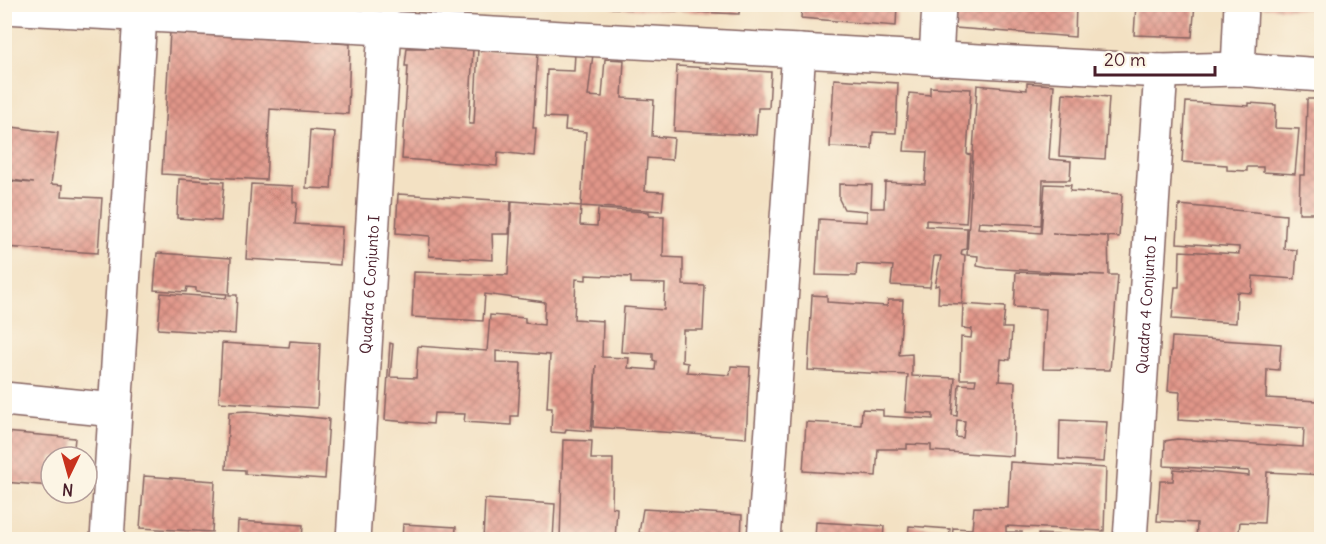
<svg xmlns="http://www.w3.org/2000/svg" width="1326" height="544" font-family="Delius,sans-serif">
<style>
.building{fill:url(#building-cross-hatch);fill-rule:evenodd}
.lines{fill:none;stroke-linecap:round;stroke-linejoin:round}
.street-casing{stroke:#856360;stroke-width:36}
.street{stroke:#fff;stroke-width:33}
.labels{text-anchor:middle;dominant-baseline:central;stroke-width:4.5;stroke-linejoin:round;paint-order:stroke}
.street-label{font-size:15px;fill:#4a1f2b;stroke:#fcf5e5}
</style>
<defs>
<pattern id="building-cross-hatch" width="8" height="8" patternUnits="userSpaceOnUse" patternTransform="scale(1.5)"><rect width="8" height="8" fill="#e19689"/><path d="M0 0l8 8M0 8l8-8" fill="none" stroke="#b87a70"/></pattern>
</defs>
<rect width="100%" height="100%" fill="#fcf5e5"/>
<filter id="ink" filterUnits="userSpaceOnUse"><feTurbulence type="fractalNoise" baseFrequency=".0167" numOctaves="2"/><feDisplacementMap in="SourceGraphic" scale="12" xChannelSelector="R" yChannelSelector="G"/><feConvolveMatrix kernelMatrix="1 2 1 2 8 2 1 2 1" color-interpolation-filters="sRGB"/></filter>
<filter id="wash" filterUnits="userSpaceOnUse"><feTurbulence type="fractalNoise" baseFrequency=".008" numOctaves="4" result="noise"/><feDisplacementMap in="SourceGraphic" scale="24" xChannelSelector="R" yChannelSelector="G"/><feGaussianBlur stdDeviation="1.35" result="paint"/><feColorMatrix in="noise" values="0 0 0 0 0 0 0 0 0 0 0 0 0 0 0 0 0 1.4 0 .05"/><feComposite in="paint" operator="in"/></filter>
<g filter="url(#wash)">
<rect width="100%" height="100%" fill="#f3e1c3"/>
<g id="blocks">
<path class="building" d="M612,4h128l-1,10 -127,-6z
M802,4h95l-1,22 -95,-8z
M956,4h120l-1,33 -120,-9z
M1136,4h59l-3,33 -58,-2z
M1259,4h58l-1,6 -57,-3z
M170,31l180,13 -2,70 -78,-5 -4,71 -104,-6z
M407,48h66l-4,76h5l4,-76 60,4 -5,76h3l-2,28 -36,-4 -1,14 -95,-7 6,-93h-3z
M575,53l18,1 -5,42 14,1 3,-38 19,1 -2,38 32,2 -2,36 22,2 -2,22 -25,-2 -2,33 19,1 -2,19 -81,-5 5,-74 -21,-2 1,-12 -21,-1 2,-47 27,1z
M677,66l94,6 -2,36h-11l-2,27 -82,-4z
M834,79l64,4 -2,50 -23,-1 -1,17 -42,-2z
M1027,83l27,2 -5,74 22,2 -1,19h-27l-2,45 -62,-3 -1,6 63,5 4,-49 26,1 -1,6 52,3 -3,43 -67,-4 56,3 1,39h9l-8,95 -67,-1 3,-60 -32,-2 2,-35 89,3 -118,-7 -10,-2 1,-10 -11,-1 10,-170 50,5z
M930,87l41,2 -4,65 4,1 -5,68 -40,-3v6l41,2 -1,21 -4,1 -1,4 4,1 -3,49 -24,-1 1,-18 -4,1 6,-30h-7l-4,31 -39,-2 2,-19 -36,-2 -1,12 -40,-1 3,-56 48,3v-11l-23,-2 -5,-10v-15l33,1 -1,23h13l1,-26 40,2 2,-32 -23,-1 5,-58 21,2z
M1063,93l46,4 -4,62 -46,-3z
M1307,99h15v114h-23l1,-38h5z
M1186,102l63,4v-3l27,2 -1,23 24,1 -4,45 -32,-2v-5h-16v4l-20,-1v-5l-45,-3z
M4,126l54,7 -7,51 12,1 -1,11 40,2 -4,55 -94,-6v-66l30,2 -30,-4z
M310,130l25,2 -4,57 -25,-1z
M179,179l45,3 -3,39 -44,-3z
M251,184l42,2v16l4,1 -2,21 47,3 -2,38 -94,-6z
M398,194l113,7 -2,33h-17l1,26 -64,-4 1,-20 -34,-3z
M512,201l69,5 -1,19 17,1 1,-17 51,3v4h15l-1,41 20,1v27l22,1 -2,44h-20l-1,32 6,1 -1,9 43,3 1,-9 19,1 -4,71 -153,-11 3,-62 -5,66 -25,-2 -1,4 -14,-1 1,-24h-5l3,-53 -54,-4v11l25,1 -3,53h-7v9l-47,-3 1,-8 -31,-1 -1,11 -48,-4 5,-77 3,1 -3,33 26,1 2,-32 69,5 3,-36 35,3v5l19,2 1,-23 -60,-8 -2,27 -71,-4 2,-45 94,3zM586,275l45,2v6l34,1 -1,26 -40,-3 -3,45 32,2v6l3,1 -1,9 -27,-2 1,-10 -27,-1 1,-36 -29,-2 2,-40 10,1z
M1179,205l107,10 -2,34 13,1 -2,29 -42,-3 -1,17 -15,-1 -1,31 -64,-4 3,-32h4l1,-36 59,3v-7l-62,-4z
M157,253l74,5 -2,37h8l-2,39 -77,-5 3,-36 65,5 1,-4 -31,-2v-4l-9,-1 -1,5 -32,-2z
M812,295l15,1v6l60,4 1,-6h15l-4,55 13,-1v22l43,2 -3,37 5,1 2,-32 16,1 1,-6h-16l1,-42 10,1 1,-9 -10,-1 1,-24 42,3 -2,21h9l-2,32 -9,-1 -2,22 16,1 -2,74 -82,-5v-6l-24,-1v5h-29l-2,27 -73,-5 3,-49 55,3 1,-16 21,1v6l50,3v-5l-28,-2 3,-37 -100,-5zM957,420l8,1 -2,17 -7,-1z
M1172,337l109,7 -2,26 -12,-1 -1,29 51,3 5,-46v120l-55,-3 -3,51 -24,-1 -2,18h-42l1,-17 -40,-2 3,-40h13l1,-12 75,7v-5l-85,-5 1,-25 12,-2 126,8 1,-19 -126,-8 2,-28 -12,-1z
M290,341l30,2 -3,65 -98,-6 3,-59 67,4z
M248,411l81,8 -4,60 -80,-5v-4l-19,-1 3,-57z
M1060,420l47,2 -3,40 -45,-3z
M4,432l71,6 -2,19h-22v29l-47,-4z
M563,440l29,1 -1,18h22l-1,48 5,1 -2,32h-55z
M1010,462l96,6 -2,63 -98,-5v6h16l-1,8h-69l1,-12 19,1 2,-22 34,1z
M144,476l71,5 -3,51 -72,-4z
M485,499l70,5 -2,36h-70z
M643,509l99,6 -1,25h-99v-7h-3z
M238,521l65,4 -1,15h-65z
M816,522l68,4 -1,14h-68z
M403,524l53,3 -1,13h-53z
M909,526l41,3 -1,11h-41z
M1038,534l61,3v3h-61z"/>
</g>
</g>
<g filter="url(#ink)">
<use href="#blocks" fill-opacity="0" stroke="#856360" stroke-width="1.5"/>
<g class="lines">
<defs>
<g id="street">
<path d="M4,7l1157,64 77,-2 84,6"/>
<path d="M936,59l3,-55"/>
<path d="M1238,69l3,-65"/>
<path d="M4,399l111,11"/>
<path d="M107,540l33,-525"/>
<path id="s1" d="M353,540l32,-512"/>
<path d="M764,540l35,-489"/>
<path id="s2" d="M1130,540l31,-469"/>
</g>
</defs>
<use href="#street" class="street-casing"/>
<use href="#street" class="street"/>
</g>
</g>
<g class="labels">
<g class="street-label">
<text stroke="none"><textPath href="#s1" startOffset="256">Quadra 6 Conjunto I</textPath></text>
<text stroke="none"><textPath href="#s2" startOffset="236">Quadra 4 Conjunto I</textPath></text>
</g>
</g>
<rect width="1326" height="544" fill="none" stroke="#fcf5e5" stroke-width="24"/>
<g transform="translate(69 475) rotate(185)"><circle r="28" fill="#fcf5e5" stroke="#b59f9b" stroke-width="1.5"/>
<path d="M0-4.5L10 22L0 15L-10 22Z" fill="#c8321e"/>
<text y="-9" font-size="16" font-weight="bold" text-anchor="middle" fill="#4a1f2b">N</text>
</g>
<path d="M1095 66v9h120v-9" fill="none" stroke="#4a1f2b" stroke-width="3"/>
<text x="1104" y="66" font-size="18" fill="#4a1f2b" stroke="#fcf5e5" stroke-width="4.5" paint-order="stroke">20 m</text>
</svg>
